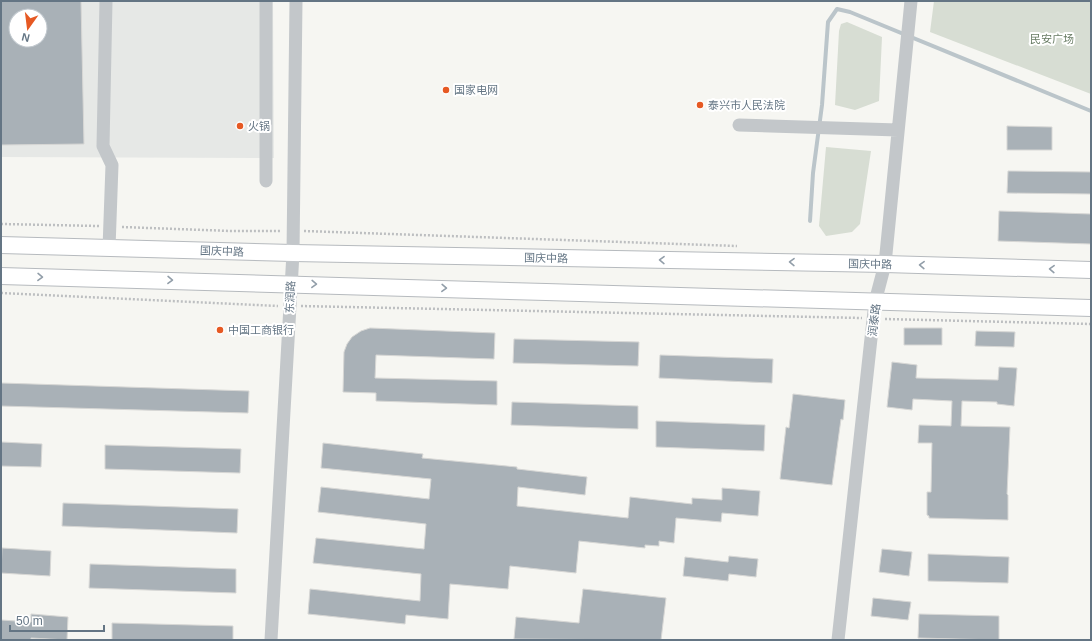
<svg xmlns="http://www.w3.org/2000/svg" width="1092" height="641" font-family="Arial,'Noto Sans SC',sans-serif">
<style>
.built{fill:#e6e8e6;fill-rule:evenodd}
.green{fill:#d7ddd3}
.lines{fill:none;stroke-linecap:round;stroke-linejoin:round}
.stream{stroke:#bbc5ca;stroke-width:4}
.building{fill:#a9b1b7;stroke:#d7d7d5;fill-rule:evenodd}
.major-casing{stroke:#b6babe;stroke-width:18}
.path{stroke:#bdbfc1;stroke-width:2.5;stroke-dasharray:2 2;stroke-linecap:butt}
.minor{stroke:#c3c7ca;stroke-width:13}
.major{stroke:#fff;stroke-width:16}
.oneway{stroke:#929ea9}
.poi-dot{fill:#e65923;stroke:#fff;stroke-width:1.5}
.labels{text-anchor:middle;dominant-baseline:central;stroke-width:4;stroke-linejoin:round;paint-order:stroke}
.park-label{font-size:11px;fill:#677b63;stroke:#fff}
.poi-label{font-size:11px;fill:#647584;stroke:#fff;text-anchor:start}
.street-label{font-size:11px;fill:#647584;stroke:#fff}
</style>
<rect width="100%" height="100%" fill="#f6f6f2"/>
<path class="built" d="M1,1h272l1,157 -273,-1zM16,16h24v24h-24z"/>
<path class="green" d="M934,1h157v93l-161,-62z
M847,22l35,15 -3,64 -24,9 -20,-5 4,-74 2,-7z
M826,147l45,4 -11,73 -8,8 -26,4 -7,-10z"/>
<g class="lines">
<path class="stream" d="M810,221l3,-48 9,-68 6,-83 9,-13 13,3 241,99"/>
</g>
<path class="building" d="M1,1h80l3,143 -83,1zM16,16h24v24h-24z
M1007,126l45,1v23h-45z
M1008,171l83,1v22l-84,-1z
M999,211l92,3v30l-93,-3z
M370,328l125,5 -1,26 -118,-4 -1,23 122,3v24l-121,-4v-8l-33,-1 1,-40 3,-8 5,-7 9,-6z
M904,328h38v17h-38z
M976,331l39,1 -1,15 -39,-1z
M514,339l125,3 -1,24 -125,-3z
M660,355l113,4 -1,24 -113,-5z
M892,362l25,3 -1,13 82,2 1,-13 18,1 -3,38 -17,-2v-2l-35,-1 -1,25 49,1 -3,67 1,1v25l-79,-2v-2l-2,-1v-23h4l1,-49h-14l1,-18 32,1 1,-25 -39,-2 -1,11 -25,-3z
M1,383l248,8 -1,22 -247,-7z
M793,394l52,6 -2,20 -2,-1 -9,66 -52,-6 6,-52 3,1z
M512,402l126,4v23l-127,-4z
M656,421l109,4 -1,26 -108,-4z
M1,442l41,2 -1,23 -40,-1z
M323,443l100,11 -1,4 95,9v2l70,8 -2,18 -67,-8 -1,19 111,12 2,-21 62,7v-6l30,2v-12l38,3 -2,25 -36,-3 -1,9 -45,-4 -2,25 -15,-2v5l-14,-1v3l-66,-7 -3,32 -66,-7 -2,23 -58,-5 -2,35 -42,-4 -1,9 -97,-10 2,-25 110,12 1,-27 -108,-11 3,-25 108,11 2,-25 -108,-12 3,-25 108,12 2,-20 -110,-11z
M105,445l136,4 -1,24 -135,-4z
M63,503l175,6 -1,24 -175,-7z
M2,548l49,3 -1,25 -49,-3z
M882,549l30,3 -3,24 -30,-4z
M928,554l81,3 -1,26 -80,-2z
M729,556l29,3 -2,18 -27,-3 -1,7 -45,-5 2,-19 43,5z
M90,564l146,5v24l-147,-5z
M583,589l83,9 -5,42 -147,-1 2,-22 63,6z
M873,598l38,4 -3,18 -37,-4z
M31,614l37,3 -1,23 -36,-2v2h-30v-20l30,2z
M919,614l80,2v24l-81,-2z
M112,623l121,3v14h-121z"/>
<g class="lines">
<defs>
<path id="major" d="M1,245l292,8 592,11 206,6
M1,276c363,9 727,23 1090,32"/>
</defs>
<use href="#major" class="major-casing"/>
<path class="path" d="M1,224l98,2
M122,227l109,4h50
M304,231l433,15
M1,293l277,13
M301,306l561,12
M885,319l206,5"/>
<path class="minor" d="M106,1l-3,145 9,19 -3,83
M739,125l159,5
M266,181v-180
M271,640l22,-387 3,-252
M838,640l37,-338 10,-38 26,-263"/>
<use href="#major" class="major"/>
</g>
<defs><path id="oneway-chevron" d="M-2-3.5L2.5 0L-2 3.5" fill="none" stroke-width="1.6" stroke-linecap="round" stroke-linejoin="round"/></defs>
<g class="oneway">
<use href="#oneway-chevron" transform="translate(662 260) rotate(-179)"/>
<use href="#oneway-chevron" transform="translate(792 262) rotate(-179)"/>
<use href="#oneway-chevron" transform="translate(922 265) rotate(-178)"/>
<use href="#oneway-chevron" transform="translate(1052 269) rotate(-178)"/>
<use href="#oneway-chevron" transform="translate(40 277) rotate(1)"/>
<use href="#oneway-chevron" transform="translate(170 280) rotate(1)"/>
<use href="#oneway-chevron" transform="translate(314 284) rotate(2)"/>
<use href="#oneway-chevron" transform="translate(444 288) rotate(2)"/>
</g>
<g class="poi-dot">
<circle cx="446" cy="90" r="4"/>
<circle cx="700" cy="105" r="4"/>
<circle cx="240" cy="126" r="4"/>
<circle cx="220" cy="330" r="4"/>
</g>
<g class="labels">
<g class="park-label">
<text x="1052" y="39">民安广场</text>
</g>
<g class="poi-label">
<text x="454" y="90">国家电网</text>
<text x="708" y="105">泰兴市人民法院</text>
<text x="248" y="126">火锅</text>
<text x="228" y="330">中国工商银行</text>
</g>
<g class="street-label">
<text transform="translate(222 251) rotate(2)">国庆中路</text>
<text transform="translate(546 258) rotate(1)">国庆中路</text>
<text transform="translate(870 264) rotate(1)">国庆中路</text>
<text transform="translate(290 297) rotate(-87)">东润路</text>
<text transform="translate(874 320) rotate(-83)">润泰路</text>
</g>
</g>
<rect width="1092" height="641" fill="none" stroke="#647584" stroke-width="4"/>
<g transform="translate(28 28) rotate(194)"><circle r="19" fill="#ffffff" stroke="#c1c8ce"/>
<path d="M0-3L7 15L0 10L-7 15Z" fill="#e65923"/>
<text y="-6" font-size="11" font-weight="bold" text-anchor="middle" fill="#647584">N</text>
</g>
<path d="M10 625v6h94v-6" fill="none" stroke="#647584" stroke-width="2"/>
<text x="16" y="625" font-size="12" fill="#647584" stroke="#ffffff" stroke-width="3" paint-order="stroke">50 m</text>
</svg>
